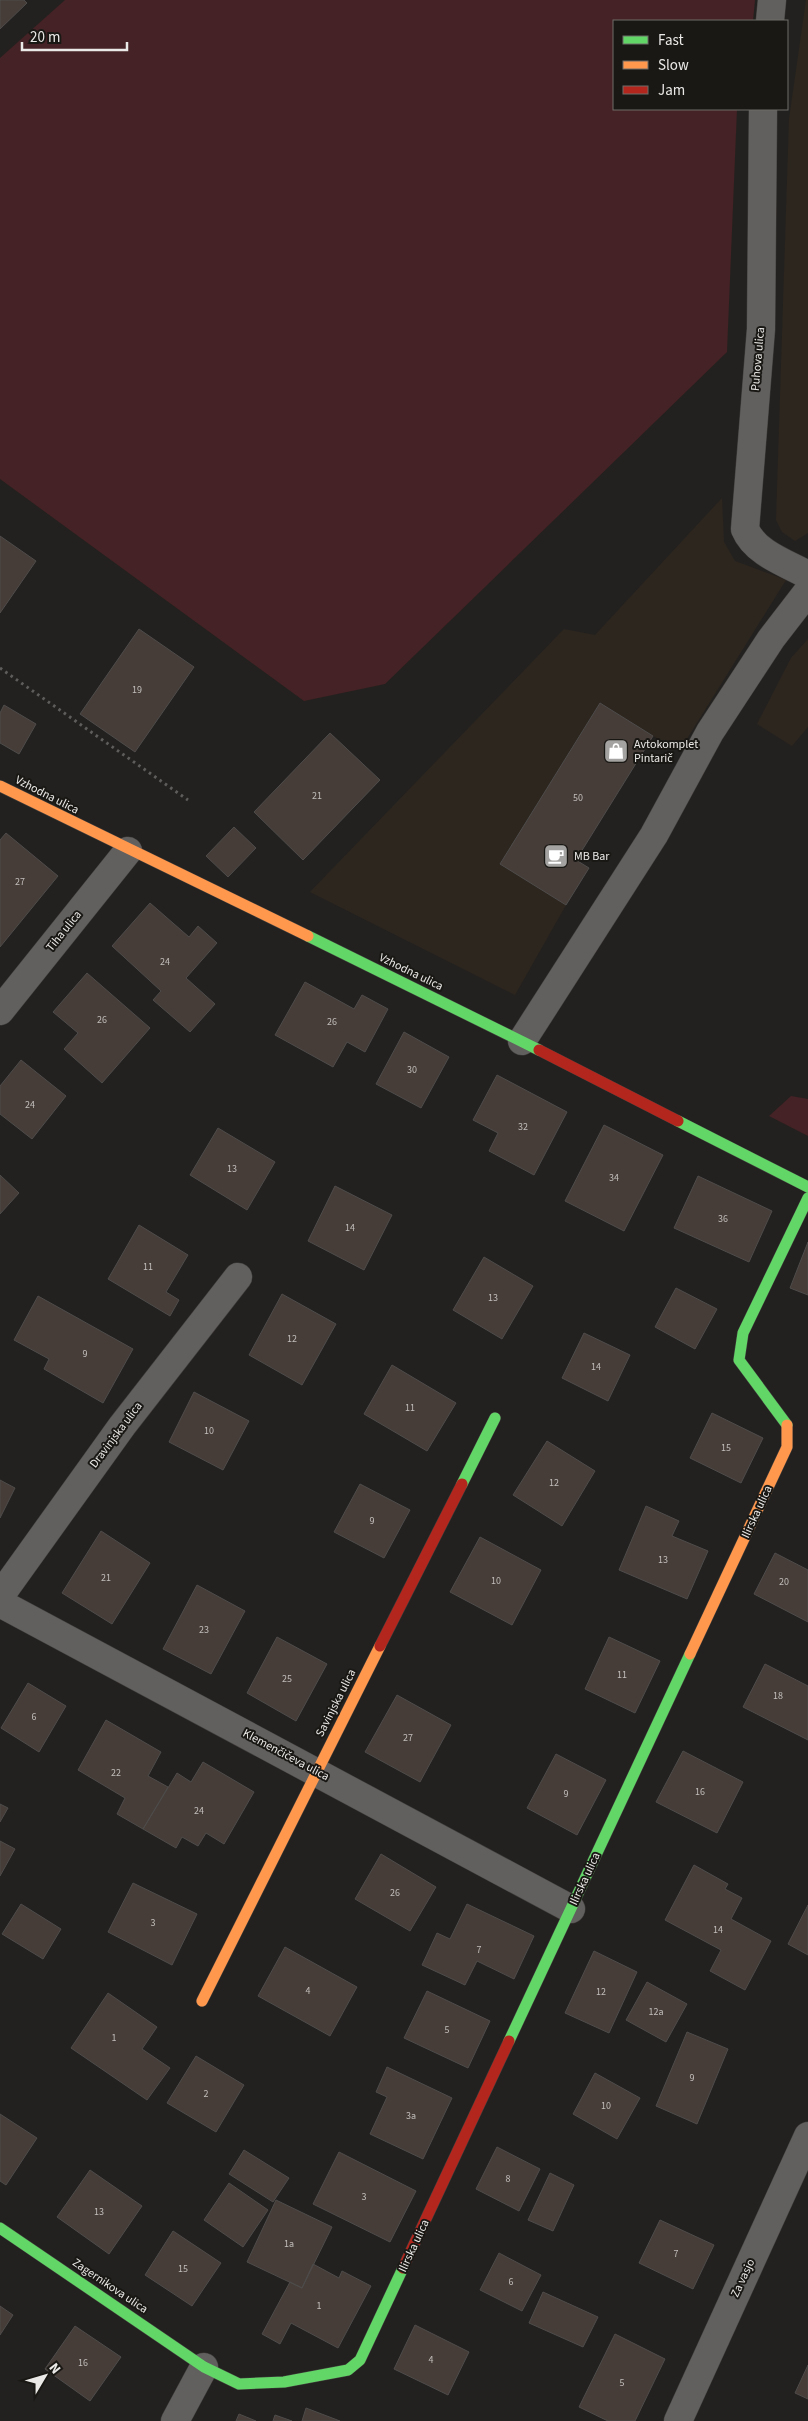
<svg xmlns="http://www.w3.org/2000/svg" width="808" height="2421" font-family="'Source Sans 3',sans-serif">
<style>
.built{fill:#2d261f}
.green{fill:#442225}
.building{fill:#463d38;stroke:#4e4c4b}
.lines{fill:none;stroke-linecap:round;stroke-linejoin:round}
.street-casing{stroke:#413f3d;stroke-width:29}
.fast-casing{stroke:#413f3d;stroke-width:12}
.slow-casing{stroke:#413f3d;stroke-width:12}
.jam-casing{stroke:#413f3d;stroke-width:12}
.path{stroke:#5e5d5c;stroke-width:3;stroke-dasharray:2.5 4;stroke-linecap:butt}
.street{stroke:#62605f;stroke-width:28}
.fast{stroke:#63d668;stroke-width:11}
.slow{stroke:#ff974d;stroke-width:11}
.jam{stroke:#b3261e;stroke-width:11}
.labels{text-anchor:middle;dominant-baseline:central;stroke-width:4;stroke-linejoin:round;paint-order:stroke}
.number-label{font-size:10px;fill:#c2bebb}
.street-label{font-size:12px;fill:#ebe9e7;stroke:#1a1815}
.poi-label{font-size:12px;fill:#ebe9e7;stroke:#1a1815;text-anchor:start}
</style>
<rect width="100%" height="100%" fill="#23211f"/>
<path class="built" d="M806,0h2v533l-13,8 -13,-9 -6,-12 13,-401z
M722,498l2,44 11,19 51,19 -106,170 -27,-14 -53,-33 -100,161 66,41 -51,90 -205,-103 254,-263 31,6z
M808,639v88l-16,19 -35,-22 34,-66z"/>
<path class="green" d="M65,0h690l-2,21h-139v88h123l-10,243 -342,332 -81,17 -304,-222v-421z
M791,1096l17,3v37l-39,-20z"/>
<path class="building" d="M0,0h24l3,3 -27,26z
M0,536l36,25 -36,52z
M139,629l55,38 -59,85 -55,-38z
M600,703l53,33 -77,124 13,8 -23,37 -66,-41z
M4,705l32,19 -17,30 -19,-11v-30z
M330,733l50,47 -77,80 -49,-48z
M234,827l22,21 -28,29 -22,-21z
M6,833l52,43 -58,71v-107z
M150,903l39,34 9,-11 19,17 -31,35 29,26 -25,28 -37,-32 8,-9 -49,-45z
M87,973l63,55 -48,55 -38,-34 14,-16 -25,-21z
M305,982l49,27 8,-14 26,14 -23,43 -18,-10 -14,25 -58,-32z
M404,1032l45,25 -28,51 -45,-24z
M21,1060l45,36 -34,43 -32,-25v-28z
M497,1075l70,37 -33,63 -45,-24 9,-18 -25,-13z
M604,1125l59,30 -39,76 -59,-30z
M218,1128l57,34 -28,48 -57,-35z
M0,1175l19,18 -19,21z
M698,1176l74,35 -23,51 -75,-34z
M335,1186l57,29 -28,55 -56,-29z
M139,1225l49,30 -22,37 13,8 -9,16 -62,-37z
M808,1242v53l-18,-7z
M484,1257l49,29 -31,53 -49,-29z
M676,1288l41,21 -22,40 -40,-22z
M282,1294l54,30 -34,61 -53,-30z
M38,1296l95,53 -30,54 -59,-34 5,-10 -35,-19z
M584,1333l46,22 -22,46 -46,-23z
M392,1365l64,38 -29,48 -63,-37z
M194,1392l55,29 -26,49 -54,-28z
M712,1413l51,25 -22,45 -51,-25z
M547,1441l48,30 -33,55 -49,-31z
M0,1480l15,8 -15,30z
M360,1484l50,26 -26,48 -50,-26z
M646,1506l33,15 -7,15 36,15 -21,48 -68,-29z
M101,1531l49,32 -38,61 -50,-31z
M480,1537l61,33 -29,55 -62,-33z
M775,1553l33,17v52l-54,-28z
M197,1585l48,26 -34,63 -48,-25z
M277,1637l50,27 -31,57 -49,-28z
M609,1637l51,24 -25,52 -50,-24z
M765,1664l43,22v54l-65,-33z
M28,1683l38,23 -27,46 -38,-24z
M397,1695l54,30 -31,57 -55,-30z
M106,1720l55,32 -13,24 20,11 -25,42 -26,-15 8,-16 -47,-28z
M683,1751l60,31 -26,51 -61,-31z
M556,1754l50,26 -29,55 -50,-27z
M203,1762l51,30 -30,52 -18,-11 -8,13 -16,-9 -6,11 -33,-19 34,-56 14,9z
M0,1804l8,4 -8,14z
M0,1841l15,8 -15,27z
M381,1854l55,33 -26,44 -55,-32z
M694,1865l34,19 -3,5 17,9 -11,21 40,22 -26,49 -35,-19 11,-21 -56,-30z
M133,1883l64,31 -25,51 -64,-33z
M21,1904l40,25 -18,30 -41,-25z
M467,1904l67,32 -20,43 -37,-18 -12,24 -43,-20 15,-32 13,6z
M808,1905v50l-20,-11z
M285,1947l72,40 -27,49 -72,-40z
M594,1951l43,21 -28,61 -44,-20z
M647,1982l40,22 -21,38 -40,-22z
M427,1991l63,30 -22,47 -64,-30z
M108,1993l49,34 -15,22 28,19 -23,32 -76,-52z
M687,2032l41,17 -31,75 -41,-18z
M196,2056l48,29 -28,47 -49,-29z
M387,2067l65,31 -29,61 -53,-25 17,-37 -11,-5z
M595,2073l45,25 -23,41 -44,-25z
M0,2114l37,24 -31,47 -6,-4z
M497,2147l43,22 -21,42 -43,-22z
M244,2150l45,28 -16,24 -44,-28z
M339,2152l77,39 -26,51 -77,-38z
M90,2170l52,36 -33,48 -52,-37z
M550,2173l24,12 -21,46 -25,-11z
M229,2183l39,27 -25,37 -39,-27z
M276,2200l56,27 -30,61 -55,-26z
M660,2220l54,25 -21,44 -54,-26z
M173,2231l48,32 -29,43 -47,-31z
M499,2253l42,22 -19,36 -42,-21z
M313,2264l26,14 3,-7 29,15 -33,62 -47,-25 -11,21 -18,-10 28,-52 12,6z
M543,2292l55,25 -15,30 -54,-24z
M0,2306l13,9 -13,20z
M415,2325l54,27 -21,43 -54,-26z
M75,2326l46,31 -31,44 -45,-32z
M615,2334l50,25 -30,62h-27l-29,-14z
M808,2365v34l-13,-6z
M306,2408l34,13h-38z
M239,2414l17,7h-20z
M275,2415l17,6h-19z"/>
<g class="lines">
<defs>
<path id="street" d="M770,21l2,-21
M763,109l-2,220 -16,200c10,24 41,34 63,46
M0,1011l128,-160
M522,1041l132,-206 56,-103 61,-93 37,-48
M0,1596l122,-170 116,-149
M0,1603l571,306
M175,2421l29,-54
M678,2421l130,-285"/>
<path id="fast" d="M308,936l231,114
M678,1121l130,66
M787,1425l-48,-65 4,-27 65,-135
M462,1484l33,-66
M509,2041l181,-387
M0,2228l204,139 35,17 45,-2 64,-12 12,-10 43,-92"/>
<path id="slow" d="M0,786l308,150
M690,1654l97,-207v-22
M202,2001l178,-355"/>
<path id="jam" d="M539,1050l139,71
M380,1646l82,-162
M403,2268l106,-227"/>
</defs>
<use href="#street" class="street-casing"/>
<use href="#fast" class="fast-casing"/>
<use href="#slow" class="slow-casing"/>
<use href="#jam" class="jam-casing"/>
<path class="path" d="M0,668l188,132"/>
<use href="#street" class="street"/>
<use href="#fast" class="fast"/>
<use href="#slow" class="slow"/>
<use href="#jam" class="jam"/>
</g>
<defs>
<symbol id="shop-square" viewBox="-11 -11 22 22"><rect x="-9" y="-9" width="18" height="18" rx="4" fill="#a5a3a1" stroke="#1a1815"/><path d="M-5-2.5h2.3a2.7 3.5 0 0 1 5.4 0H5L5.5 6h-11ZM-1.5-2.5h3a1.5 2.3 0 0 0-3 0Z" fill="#fff"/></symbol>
<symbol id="cafe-square" viewBox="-11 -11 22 22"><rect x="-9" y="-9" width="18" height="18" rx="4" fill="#a5a3a1" stroke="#1a1815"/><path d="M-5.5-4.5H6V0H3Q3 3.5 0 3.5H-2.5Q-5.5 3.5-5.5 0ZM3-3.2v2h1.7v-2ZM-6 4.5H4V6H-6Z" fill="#fff"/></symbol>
</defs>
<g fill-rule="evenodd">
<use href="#shop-square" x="602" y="737" width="28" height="28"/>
<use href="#cafe-square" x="542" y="842" width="28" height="28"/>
</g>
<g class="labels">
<g class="number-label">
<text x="137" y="690">19</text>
<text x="317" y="796">21</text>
<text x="578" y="798">50</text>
<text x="20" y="882">27</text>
<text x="165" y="962">24</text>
<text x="102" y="1020">26</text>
<text x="332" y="1022">26</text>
<text x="412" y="1070">30</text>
<text x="30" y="1105">24</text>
<text x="523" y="1127">32</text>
<text x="232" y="1169">13</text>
<text x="614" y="1178">34</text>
<text x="723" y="1219">36</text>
<text x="350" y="1228">14</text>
<text x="148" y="1267">11</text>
<text x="493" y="1298">13</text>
<text x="292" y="1339">12</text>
<text x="85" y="1354">9</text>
<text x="596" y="1367">14</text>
<text x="410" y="1408">11</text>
<text x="209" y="1431">10</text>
<text x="726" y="1448">15</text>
<text x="554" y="1483">12</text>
<text x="372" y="1521">9</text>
<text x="663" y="1560">13</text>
<text x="106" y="1578">21</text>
<text x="496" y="1581">10</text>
<text x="784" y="1582">20</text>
<text x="204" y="1630">23</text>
<text x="622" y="1675">11</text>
<text x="287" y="1679">25</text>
<text x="778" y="1696">18</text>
<text x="34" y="1717">6</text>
<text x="408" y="1738">27</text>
<text x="116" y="1773">22</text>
<text x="700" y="1792">16</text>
<text x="566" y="1794">9</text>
<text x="199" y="1811">24</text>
<text x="395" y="1893">26</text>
<text x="153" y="1923">3</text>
<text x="718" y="1930">14</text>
<text x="479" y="1950">7</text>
<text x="308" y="1991">4</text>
<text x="601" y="1992">12</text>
<text x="656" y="2012">12a</text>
<text x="447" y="2030">5</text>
<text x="114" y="2038">1</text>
<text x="692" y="2078">9</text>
<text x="206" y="2094">2</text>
<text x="606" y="2106">10</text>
<text x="411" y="2116">3a</text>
<text x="508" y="2179">8</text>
<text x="364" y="2197">3</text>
<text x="99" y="2212">13</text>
<text x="289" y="2244">1a</text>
<text x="676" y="2254">7</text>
<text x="183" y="2269">15</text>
<text x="511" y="2282">6</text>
<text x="319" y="2306">1</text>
<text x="431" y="2360">4</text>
<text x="83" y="2363">16</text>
<text x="622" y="2383">5</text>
</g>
<g class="street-label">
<text transform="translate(758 359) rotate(-85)">Puhova ulica</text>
<text transform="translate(47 795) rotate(27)">Vzhodna ulica</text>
<text transform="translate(64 931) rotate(-51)">Tiha ulica</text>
<text transform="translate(411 972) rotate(26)">Vzhodna ulica</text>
<text transform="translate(116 1435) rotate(-53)">Dravinjska ulica</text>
<text transform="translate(757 1512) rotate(-65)">Ilirska ulica</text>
<text transform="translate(336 1703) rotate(-63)">Savinjska ulica</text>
<text transform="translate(286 1755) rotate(28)">Klemenčičeva ulica</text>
<text transform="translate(585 1879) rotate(-65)">Ilirska ulica</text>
<text transform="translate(414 2246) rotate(-65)">Ilirska ulica</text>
<text transform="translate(743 2278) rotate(-65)">Za vasjo</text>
<text transform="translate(110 2286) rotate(34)">Zagernikova ulica</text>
</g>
<g class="poi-label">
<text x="634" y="744">Avtokomplet<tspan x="634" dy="14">Pintarič</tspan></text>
<text x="574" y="856">MB Bar</text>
</g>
</g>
<rect x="613" y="20" width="175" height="90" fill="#1a1815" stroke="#6e6c69"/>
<rect x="623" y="36" width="25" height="8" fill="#63d668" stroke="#6e6c69"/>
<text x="658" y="45" font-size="15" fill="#ebe9e7">Fast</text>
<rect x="623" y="61" width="25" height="8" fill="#ff974d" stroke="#6e6c69"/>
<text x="658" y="70" font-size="15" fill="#ebe9e7">Slow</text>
<rect x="623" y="86" width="25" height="8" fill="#b3261e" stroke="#6e6c69"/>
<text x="658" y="95" font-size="15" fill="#ebe9e7">Jam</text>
<g transform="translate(45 2376) rotate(52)" stroke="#1a1815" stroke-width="4" paint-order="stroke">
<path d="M0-4L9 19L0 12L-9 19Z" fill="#ebe9e7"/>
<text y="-8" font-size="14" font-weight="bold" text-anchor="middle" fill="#ebe9e7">N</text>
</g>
<path d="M22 42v8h105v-8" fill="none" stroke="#ebe9e7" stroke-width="2.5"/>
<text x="30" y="42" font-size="15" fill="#ebe9e7" stroke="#1a1815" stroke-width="4" paint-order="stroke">20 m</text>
</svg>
